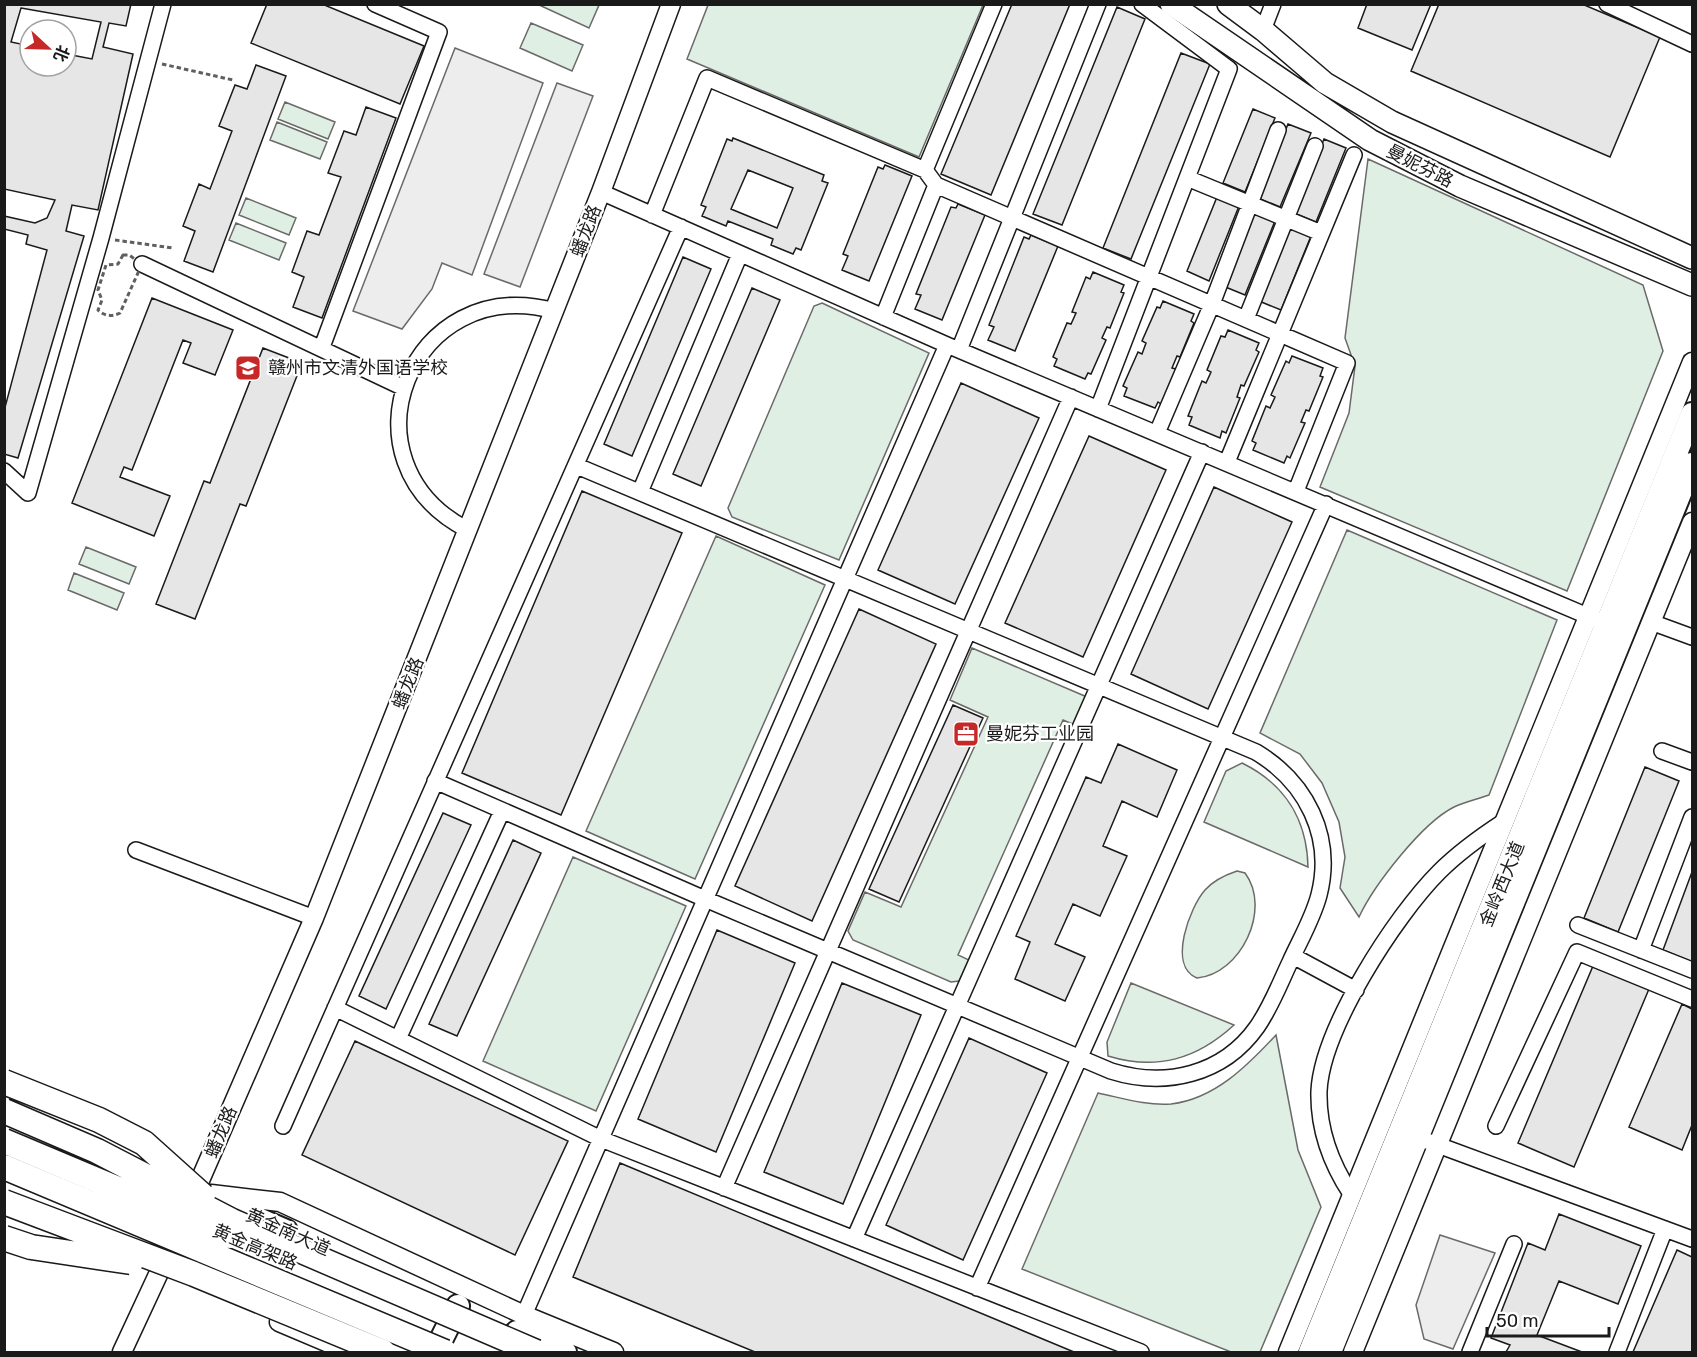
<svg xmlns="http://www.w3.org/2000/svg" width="1697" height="1357" font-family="Rubik,'Noto Sans SC',sans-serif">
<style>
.green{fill:#e0efe3;stroke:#6a6a6a;stroke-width:1.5}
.parking{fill:#ededed;stroke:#6a6a6a;stroke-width:1.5}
.building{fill:#e6e6e6;stroke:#1a1a1a;stroke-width:1.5;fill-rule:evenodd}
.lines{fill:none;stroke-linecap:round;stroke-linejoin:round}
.minor-casing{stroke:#1a1a1a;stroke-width:18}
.tertiary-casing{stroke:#1a1a1a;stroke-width:21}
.secondary-casing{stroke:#1a1a1a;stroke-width:24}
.primary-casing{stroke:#1a1a1a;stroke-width:26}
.path{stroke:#5f5f5f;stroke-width:3;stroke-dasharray:4.5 3;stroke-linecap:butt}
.minor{stroke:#fff;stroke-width:15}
.tertiary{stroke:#fff;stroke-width:18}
.secondary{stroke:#fff;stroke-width:21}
.primary{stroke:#fff;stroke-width:22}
.trunk-bridge-casing{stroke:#1a1a1a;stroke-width:27;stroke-linecap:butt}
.trunk-bridge{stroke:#fff;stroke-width:24}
.labels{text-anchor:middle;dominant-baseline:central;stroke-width:4.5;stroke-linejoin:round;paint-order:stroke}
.street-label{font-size:18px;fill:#1a1a1a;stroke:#fff}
.poi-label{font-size:18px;fill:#1a1a1a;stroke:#fff;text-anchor:start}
</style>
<rect width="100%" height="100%" fill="#fff"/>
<path class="green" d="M537,4h62v1l-10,23z
M708,5v-1l275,1 -64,152 -232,-98z
M531,23l52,22 -11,26 -52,-23z
M285,102l50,20 -7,17 -50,-20z
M277,122l50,20 -7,17 -50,-19z
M1368,159l275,126 20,66 -96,240 -247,-104 29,-74 6,-47 -10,-28z
M246,198l50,20 -7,17 -50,-20z
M236,223l50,20 -7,17 -50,-20z
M822,303l107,50 -90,207 -107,-43 -4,-9 86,-202z
M1347,530l210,90 -68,175c-11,4 -24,7 -35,12 -32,16 -80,78 -95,110l-19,-29 5,-31 -6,-35 -17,-39 -22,-29 -40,-21z
M716,536l109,49 -130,294 -109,-48z
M86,547l50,20 -7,17 -50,-20z
M74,573l50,20 -7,17 -49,-20z
M972,648l115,49 -12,28 -12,-5 -105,235 11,5 -10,21 -8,1 -98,-42 -5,-9 17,-39 36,15 87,-190 -38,-17z
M1242,763c43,21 65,57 66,104l-104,-45 22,-51z
M573,857l113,49 -90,205 -113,-50z
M1237,871l8,2c27,36 -4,101 -48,105 -30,-12 -7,-71 8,-88 9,-10 20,-15 32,-19z
M1131,983l103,42c-37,34 -77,46 -126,31l-1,-14z
M1276,1035l22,115 23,57 -61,145h-29l-209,-83 76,-176c24,5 49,13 73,11 44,-5 77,-39 105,-69z"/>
<path class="parking" d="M455,48l88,35 -71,192 -30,-12 -10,26 -30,40 -49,-18z
M557,83l36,13 -73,191 -36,-13z
M1440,1235l55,18 -42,96 -29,-10 -8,-34z"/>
<path class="building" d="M4,4h127l-5,22 -17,-3 -6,24 30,7 -35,156 -26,-5 -6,26 18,5 -66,222 -14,-4v-43l43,-161 -21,-6 2,-9 -24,-6v-13l31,7 12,-5 8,-18 -51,-11zM21,8l80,14 -9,37 -26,-5v12h-36v-20l-19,-4z
M267,4h55l102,42 -24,58 -149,-61z
M1012,4h58l-79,191 -50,-21z
M1367,4h64l-19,46 -54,-22z
M1439,4h143l78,33 -50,120 -199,-86z
M1117,7l28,12 -83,206 -29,-11z
M1181,53l29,11 -79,195 -28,-11z
M256,65l30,11 -73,196 -29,-11 11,-30 -12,-5 16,-42 11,5 22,-58 -13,-5 16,-41 12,4z
M366,107l30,11 -74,200 -29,-11 11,-30 -12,-5 15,-41 12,4 22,-58 -13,-4 16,-42 12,4z
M1253,109l22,9 -30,74 -22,-9z
M1288,124l23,9 -31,74 -22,-9z
M733,138l91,37 -2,6 6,2 -27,67 -5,-2 -3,6 -22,-9 2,-6 -45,-18 -2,5 -24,-10 4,-9 -5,-2 26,-66 5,2zM748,170l45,18 -16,40 -46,-19z
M1324,139l22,9 -30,74 -22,-9z
M885,165l27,11 -43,105 -27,-11 6,-14 -5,-2 35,-87 5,2z
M1217,197l22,9 -30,75 -22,-10z
M958,204l27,11 -43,105 -27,-11 6,-14 -5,-1 35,-87 5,1z
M1253,212l22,9 -30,74 -22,-9z
M1289,227l22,9 -30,74 -22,-9z
M1031,235l27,11 -43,105 -27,-11 6,-13 -5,-2 35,-88 5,2z
M683,257l28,12 -79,187 -28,-12z
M1093,272l31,13 -3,7 3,1 -14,35 -3,-1 -5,11 4,2 -15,34 -3,-1 -3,6 -31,-13 3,-7 -4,-2 14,-34 4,1 5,-11 -4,-1 14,-35 4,2z
M752,288l28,12 -79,186 -28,-12z
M152,298l81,32 -18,45 -32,-12 8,-20 -8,-3 -51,130 -8,-3 -4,10 50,19 -16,40 -82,-33z
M1163,301l31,13 -3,7 3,2 -14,34 -3,-1 -5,12 4,1 -15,35 -3,-2 -3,6 -31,-12 3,-8 -4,-2 15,-34 4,2 4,-11 -4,-2 15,-34 3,1z
M1228,330l31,13 -3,7 3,2 -15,34 -3,-1 -4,12 3,1 -14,35 -4,-2 -2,7 -31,-13 3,-8 -4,-1 14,-35 4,2 5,-11 -4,-2 14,-34 4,1z
M263,348l39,15 -56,143 -6,-2 -45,115 -39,-15 48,-123 6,2z
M1292,356l31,12 -3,8 3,1 -14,34 -3,-1 -5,12 4,1 -15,35 -3,-2 -3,7 -31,-13 3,-7 -4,-2 14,-35 4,2 5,-11 -4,-2 15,-34 3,2z
M961,383l78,35 -84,186 -77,-34z
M1089,436l77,34 -83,187 -78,-34z
M1214,487l78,35 -84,187 -77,-35z
M582,491l100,42 -121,282 -99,-42z
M859,609l77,35 -124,277 -77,-35z
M953,705l30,13 -84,184 -30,-13z
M1118,744l59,26 -20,47 -35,-16 -19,45 24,10 -27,60 -27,-12 -18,40 30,13 -20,44 -50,-22 15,-37 -14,-6 70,-159 15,6z
M1645,767l34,14 -61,151 -34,-14z
M443,813l28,12 -85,184 -27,-13z
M513,840l28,13 -84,183 -28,-12z
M1692,872v90l-29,-12z
M717,930l78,33 -79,189 -78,-33z
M1593,966l56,23 -75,178 -56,-24z
M842,983l79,32 -78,189 -79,-32z
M1682,1004l10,5v116l-10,25 -53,-23z
M969,1038l78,35 -84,187 -77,-35z
M355,1041l213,100 -53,114 -213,-100z
M620,1163l454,189h-319l-182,-75z
M1559,1214l82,32 -23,58 -59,-23 -22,54 45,17h-76l4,-7 -19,-7 37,-95 17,7z
M1677,1250l15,7v95h-59z"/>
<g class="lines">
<defs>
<path id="minor" d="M1607,4l85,40
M1263,30l10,-26
M925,170l69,-166
M1187,178l134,55
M601,192l346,153 650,275
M652,215l55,-137 218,92 11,15 411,178 -51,128
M142,264l262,124
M883,317l53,-132
M1246,319l69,-173
M322,347l117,-315 -64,-28
M959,350l139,-346
M1098,409l131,-340 -87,-65
M1157,433l55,-129 66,-174
M1227,462l127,-307
M4,471l24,22 73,-255 62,-234
M640,492l100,-238
M468,530c-133,-68 -58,-259 87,-219
M1651,622l41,15
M1662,751l30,11
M435,781l270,118 406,172c54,17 112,4 146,-44 14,-20 23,-44 33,-65 10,-22 23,-44 29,-67 15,-59 -13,-113 -63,-143l-679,-286
M136,850l178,68
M1578,925l114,45
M1641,950l51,-133
M1293,956l63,34
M335,1008l266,131 540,213
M398,1039l104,-228
M283,1126l398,-899
M1496,1126l81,-174 115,47
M1427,1141l265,98
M724,1188l347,-791
M1351,1194c-21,-32 -33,-65 -32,-103 3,-62 76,-175 120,-219 19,-19 41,-35 64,-50
M854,1239l348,-787
M977,1288l349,-784
M524,1315l423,-970
M1470,1352l44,-108
M1617,1352l48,-123"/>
<path id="tertiary" d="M211,1194l69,8 244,113 90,37
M191,1201l123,-283 287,-726 70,-188
M279,1322l71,30
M122,1352l47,-101
M1288,1352l404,-990
M1353,1352l339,-830"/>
<path id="secondary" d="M1171,4l199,136 90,46 232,99
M1228,4l35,26 62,53 67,39 300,136"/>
<path id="primary" d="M4,1127l96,37
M209,1198l77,33
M517,1332l48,20
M435,1352l23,-46
M1310,1352l382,-938
M1330,1352l362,-888"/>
</defs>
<use href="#minor" class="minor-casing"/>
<use href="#tertiary" class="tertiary-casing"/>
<use href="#secondary" class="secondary-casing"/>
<use href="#primary" class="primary-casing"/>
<path class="path" d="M162,64l71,16
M115,240l58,8
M123,255h6l13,9 -22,49c-8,4 -16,3 -22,-3l4,-10 -4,-10 8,-25 12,-1z"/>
<use href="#minor" class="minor"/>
<use href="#tertiary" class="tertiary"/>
<use href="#secondary" class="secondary"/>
<use href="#primary" class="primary"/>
<defs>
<path id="trunk-bridge" d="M4,1082l95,38 45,23 59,53
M4,1111l93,40 135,70 304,131
M4,1141l226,95
M4,1167l441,185
M4,1202l190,72 189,78
M4,1238l27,9 100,15"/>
</defs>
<use href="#trunk-bridge" class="trunk-bridge-casing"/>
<use href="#trunk-bridge" class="trunk-bridge"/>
</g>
<defs>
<symbol id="school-square" viewBox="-11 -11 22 22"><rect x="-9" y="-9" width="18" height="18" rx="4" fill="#c62828" stroke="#fff"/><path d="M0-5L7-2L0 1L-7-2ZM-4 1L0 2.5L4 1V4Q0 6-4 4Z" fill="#fff"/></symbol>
<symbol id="office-square" viewBox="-11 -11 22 22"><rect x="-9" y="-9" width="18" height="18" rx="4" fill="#c62828" stroke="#fff"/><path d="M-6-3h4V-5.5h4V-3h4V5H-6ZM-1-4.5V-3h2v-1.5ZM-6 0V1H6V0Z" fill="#fff"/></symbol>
</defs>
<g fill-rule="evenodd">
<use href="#school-square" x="233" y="353" width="30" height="30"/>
<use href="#office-square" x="951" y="719" width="30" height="30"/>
</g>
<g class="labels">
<g class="street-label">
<text transform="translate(1420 166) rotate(27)">曼妮芬路</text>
<text transform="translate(586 231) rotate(-69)">蟠龙路</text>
<text transform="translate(408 683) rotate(-68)">蟠龙路</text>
<text transform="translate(1502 884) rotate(-68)">金岭西大道</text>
<text transform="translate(221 1132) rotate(-67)">蟠龙路</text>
<text transform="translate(288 1232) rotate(24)">黄金南大道</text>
<text transform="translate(255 1247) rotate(23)">黄金高架路</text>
</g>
<g class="poi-label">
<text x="268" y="368">赣州市文清外国语学校</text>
<text x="986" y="734">曼妮芬工业园</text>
</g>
</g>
<rect width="1697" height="1357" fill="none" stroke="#1a1a1a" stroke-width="12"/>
<g transform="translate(48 48) rotate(112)"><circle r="28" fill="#ffffff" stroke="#a3a3a3" stroke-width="1.5"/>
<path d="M0-4.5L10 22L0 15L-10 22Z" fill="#c62828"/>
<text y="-9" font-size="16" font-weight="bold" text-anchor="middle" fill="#1a1a1a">北</text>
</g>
<path d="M1487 1327v9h122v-9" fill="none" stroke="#1a1a1a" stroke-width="3"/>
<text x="1496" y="1327" font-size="18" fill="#1a1a1a" stroke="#ffffff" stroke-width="4.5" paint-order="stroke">50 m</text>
</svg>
